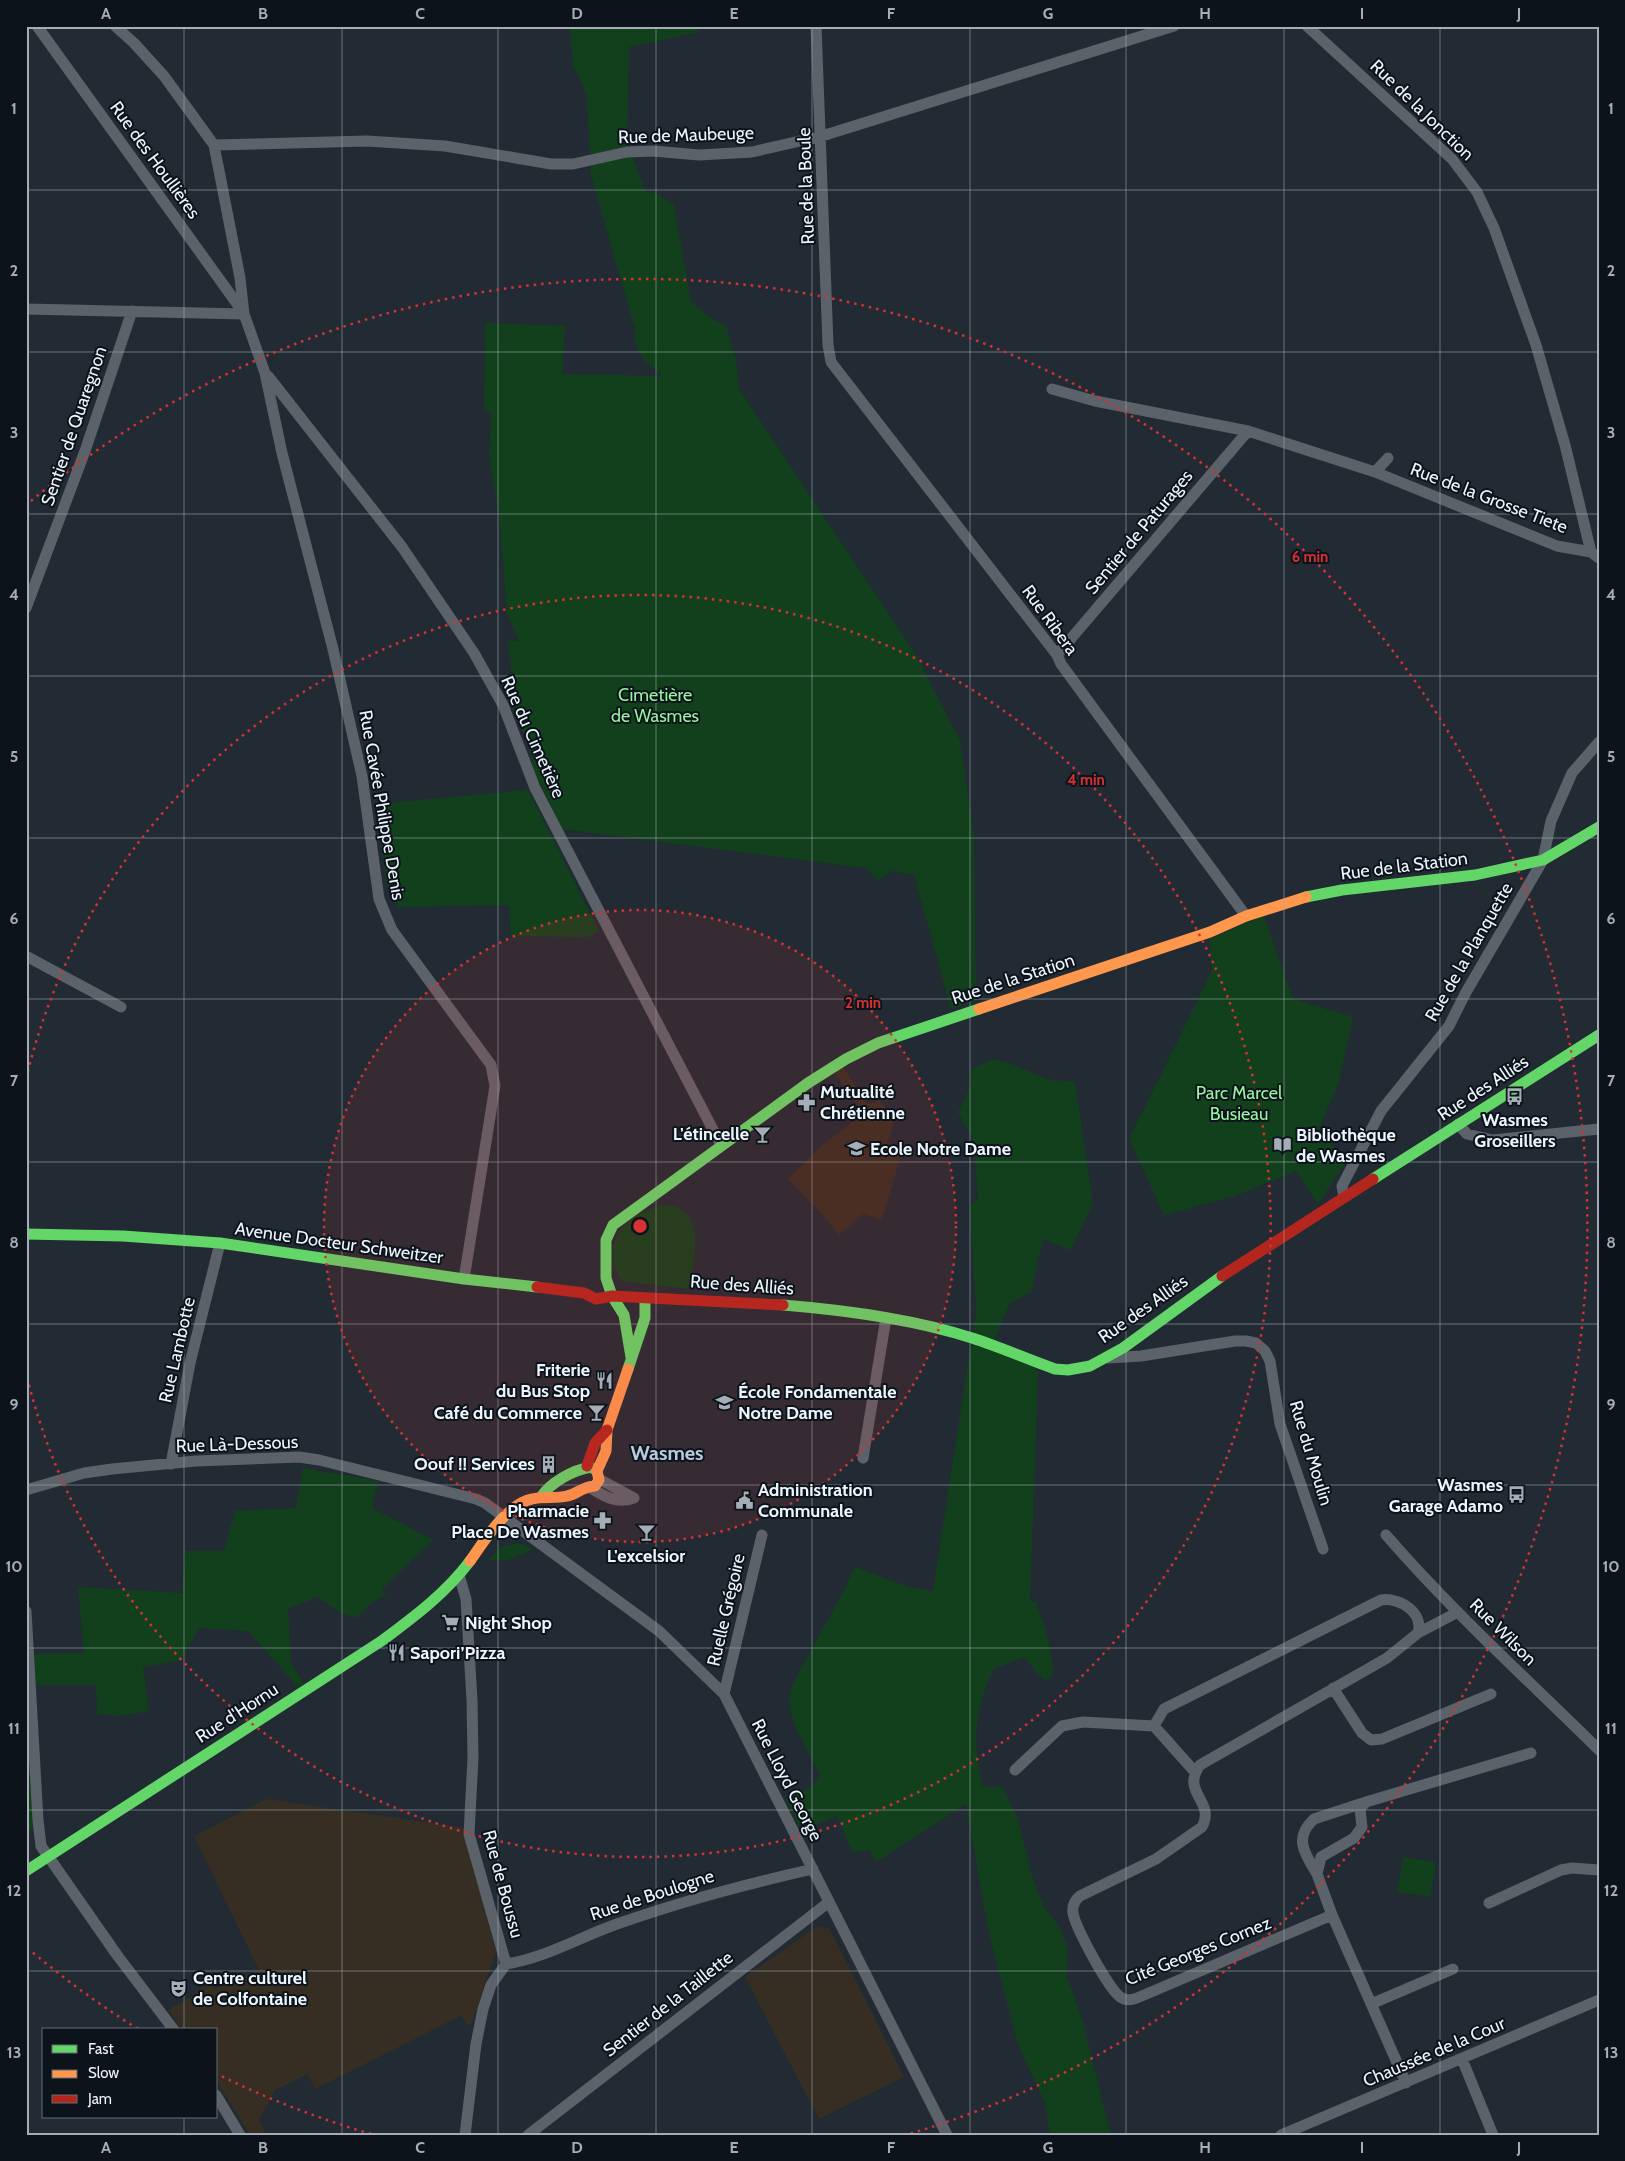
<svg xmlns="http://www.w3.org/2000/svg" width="1625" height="2161" font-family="Cabin,sans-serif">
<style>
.commercial{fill:#372e23}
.green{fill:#12401c}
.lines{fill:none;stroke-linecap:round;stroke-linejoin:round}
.street{stroke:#5c6269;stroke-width:11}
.fast{stroke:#63d668;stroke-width:11}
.slow{stroke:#ff974d;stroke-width:11}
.jam{stroke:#b3261e;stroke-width:11}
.grid{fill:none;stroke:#a5aeb7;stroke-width:1;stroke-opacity:0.55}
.ring{fill:none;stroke:#d73233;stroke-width:2.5;stroke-dasharray:2.5 5}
.labels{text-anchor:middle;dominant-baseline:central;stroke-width:4;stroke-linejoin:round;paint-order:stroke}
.street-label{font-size:18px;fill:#ecf5fd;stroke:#0c131a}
.park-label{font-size:18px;fill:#97f59f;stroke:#0c131a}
.poi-label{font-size:18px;font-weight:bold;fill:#ecf5fd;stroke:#0c131a;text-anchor:start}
.quarter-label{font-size:20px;font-weight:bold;fill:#b7cbdf;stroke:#0c131a}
.centre{fill:#d73233;stroke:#0c131a;stroke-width:2.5}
.ring-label{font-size:15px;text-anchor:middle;font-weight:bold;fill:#d73233;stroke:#0c131a;stroke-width:4;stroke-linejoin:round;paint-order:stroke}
.neatline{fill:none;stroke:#a5aeb7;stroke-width:2}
.grid-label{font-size:16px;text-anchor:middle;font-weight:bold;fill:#a5aeb7}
</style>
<rect width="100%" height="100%" fill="#222b34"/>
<path class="commercial" d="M843,1067l24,37 13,-4 14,23 -6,17 12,18 -18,62 -19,-6 -24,21 -17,-21 -34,-35 33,-33 42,-32 -28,-41z
M267,1799l197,29 32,124 -25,73 -5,-1 -4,-9 -147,74 -8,-15 -32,16 -16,30 8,15h-17l-34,-55v-50h-34l-14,-20 28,-16 -1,-3 17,-7 2,5 45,-19 -65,-134z
M816,1927l13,1 75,149 -85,42 -74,-142z"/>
<path class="green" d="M570,26h125l4,6 -70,15 -2,105 7,8 11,31 14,3 15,11 17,97 21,17 14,7 10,33 3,30 177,266 44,86 14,95 2,165 -25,8 -37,-134 -23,-4 -13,10 -12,-13 -304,-39 -29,-61 -2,-15 -16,-49 -7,-63h11l-12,-27 -8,-101 -10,-56 2,-44 -7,-4 1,-86 80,3 -3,48 100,2c-18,-17 -28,-20 -27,-47l-45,-157 1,-12 -5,-67 -13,-28z
M528,790l71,141 -11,6 -77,-1 -2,-31 -111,2 -5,-20h-6l-12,-83z
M1263,914l30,85 60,18 -14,65 -20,47 27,33 -28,42 -22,-33 -61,25 -71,19 -35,-76 83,-168 -3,-31z
M993,1059l16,4 38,16 28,3 18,122 -23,46 -27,-11 -12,53 -22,12 -16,40 41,17 4,12 -8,228 6,1c9,26 17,46 17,74l-8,4 -8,-7 -13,-16 -30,12c-11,21 -18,47 -18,71 0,15 4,31 6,46l20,1 15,29 16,62 11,29 14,18 9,20v32l16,45 28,113h-61l-5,-32 -27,-58 -30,-116 -22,-125 -90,58 -6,-12 -18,2 -15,-36 -36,14 -16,-32 26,-11 9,-11 -26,-52 -5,-22 3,-17 54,-98 8,-20 55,20 24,4 43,-279 -6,-106 8,-7 -4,-57 -16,-30 10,-20 4,-23z
M665,1205c45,3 27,55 25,84l-69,-8c-2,-6 -6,-12 -7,-18 -7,-32 24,-54 51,-58z
M303,1468l75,13 -6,27 61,32 -51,49 4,6 -13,7 -17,16 -13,-4 -26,-17 -29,12 3,54 13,21 -6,3 -50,-56 -48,-3 -19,31 -8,3 -30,5 6,44 -28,5 -24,-2 -1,-29h-63v-31l51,-1 -6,-66 104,6 3,-42h39l11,-40 61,-3z
M518,1543l16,6 -26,11h-20l13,-13z
M26,1694l8,130 -6,10 -2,-2z
M1403,1857l33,5 -6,35 -33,-5z"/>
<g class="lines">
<path class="street" d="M37,26l206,286
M115,26l19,17 30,33 50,69 26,133 4,36 21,59 17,80 51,196 29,127 17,123 13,31 99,135 4,21 -31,193
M816,26l12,319 3,17 226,293 4,9 185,252
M1307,26l145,133 25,33 17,36 42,117 29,100 26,107 8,6
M214,145l153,-4 78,5 106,18h22l54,-12 26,-1 46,4 53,-3 70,-16 352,-110
M26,309l218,5
M268,376l134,171 72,106 29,52 32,83 186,357
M1052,389l43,12 153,30 127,41 182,74 34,6
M1375,472l13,-14
M26,608l59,-157 47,-140
M1057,655l191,-224
M26,956l95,51
M1458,1124l9,10 26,6 106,-11
M1344,1197l-2,-11 39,-75 68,-85 16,-32 78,-134 8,-39 21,-48 27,-31
M1108,1358l33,-2 94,-15h11l10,2 9,8 5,10 10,63 43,125
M863,1458l23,-140
M171,1464l19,-101 30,-120
M599,1479l35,19
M591,1488c14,9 26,16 43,10
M26,1490l58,-17 28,-4 84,-8 103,-4 20,3 157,39 9,4 174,128 65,63 223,441
M1386,1535c66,76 141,144 213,215
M459,1575l7,24 6,101 1,58 -4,76 37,130 -15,21 -8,24 -7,35 -11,91
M26,1611l12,209 3,26 7,10 69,99 57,75
M1458,1612l-40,21 -31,25 -187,107c-20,28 16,36 2,62l-46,32 -76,37c-6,5 -8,10 -7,17 2,13 37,80 49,85 5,3 10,2 15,0l195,-83 -15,-41 4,-17 33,-19 8,-11 -2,-18 6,-7 165,-49
M1333,1688l29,45 9,7 11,-1 109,-45
M724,1694l38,-159
M1154,1726l10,-17 217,-109c18,-3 43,12 37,33
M1015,1770l47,-44 21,-4 71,4 41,46
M1317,1874c-12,-20 -24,-36 -3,-55l52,-17
M1489,1903l72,-33 11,-2 27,2
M1332,1915l74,168
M506,1964c39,-6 74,-27 111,-40 65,-23 129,-40 196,-55
M1371,2004l82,-35
M1462,2059l31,76
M216,2095l24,40
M528,2135l301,-233
M1281,2135l318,-135"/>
<path class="fast" d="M1306,897l36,-7 133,-15 68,-15 56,-33
M1373,1179l226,-144
M26,1234l97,2 97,7 244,36 73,8
M783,1305c62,5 130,14 189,33 28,9 55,21 83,31l13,1 22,-4 33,-18 99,-72
M631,1357l-7,-42 -12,-19 -6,-18v-38l7,-15 195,-142 38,-24 32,-16 101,-34
M628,1369l17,-51v-19
M541,1497c10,-15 32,-27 50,-30l6,4
M26,1871l357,-231c32,-24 63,-47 87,-79"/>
<path class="slow" d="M979,1009l231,-77 36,-16 60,-19
M470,1561c14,-20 37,-57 62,-62 12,-3 23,0 35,-3 11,-2 14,-9 28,-10l4,-6 -2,-9 9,-20 1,-21 21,-61"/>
<path class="jam" d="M1222,1276l151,-97
M537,1287l47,6 12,6 16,-3 171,9
M587,1466l8,-23 12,-13"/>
</g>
<path class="grid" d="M184,26v2004M342,26v2109M498,26v2109M656,26v2109M812,26v2109M970,26v2109M1126,26v2109M1284,26v2109M1440,26v2109M26,190h1573M26,352h1573M26,514h1573M26,676h1573M26,838h1573M26,999h1573M26,1162h1573M26,1324h1573M26,1485h1573M26,1648h1573M26,1810h1573M26,1971h1573M184,2117v18"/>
<circle cx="640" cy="1226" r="316" fill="#d73233" fill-opacity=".12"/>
<g class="ring">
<circle cx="640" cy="1226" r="316"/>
<path d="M26 1079A631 631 0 1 1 26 1373"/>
<path d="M371 2134A947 947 0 0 1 217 2074M138 2029A947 947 0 0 1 31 1951M31 501A947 947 0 1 1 909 2134"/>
</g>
<defs>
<symbol id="bus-bare" viewBox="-9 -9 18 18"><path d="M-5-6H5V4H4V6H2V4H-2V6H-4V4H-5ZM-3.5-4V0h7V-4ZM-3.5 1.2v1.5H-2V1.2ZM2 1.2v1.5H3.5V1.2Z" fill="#a5aeb7" stroke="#0c131a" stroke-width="2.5" paint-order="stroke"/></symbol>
<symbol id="pharmacy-bare" viewBox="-9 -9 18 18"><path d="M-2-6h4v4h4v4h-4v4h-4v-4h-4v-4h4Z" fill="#a5aeb7" stroke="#0c131a" stroke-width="2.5" paint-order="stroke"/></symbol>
<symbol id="bar-bare" viewBox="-9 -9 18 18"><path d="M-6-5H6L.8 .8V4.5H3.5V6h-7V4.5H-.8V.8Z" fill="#a5aeb7" stroke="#0c131a" stroke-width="2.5" paint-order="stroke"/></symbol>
<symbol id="library-bare" viewBox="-9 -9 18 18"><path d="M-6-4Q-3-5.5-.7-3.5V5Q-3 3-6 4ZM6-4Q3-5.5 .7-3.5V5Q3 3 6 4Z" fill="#a5aeb7" stroke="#0c131a" stroke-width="2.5" paint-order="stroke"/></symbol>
<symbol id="school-bare" viewBox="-9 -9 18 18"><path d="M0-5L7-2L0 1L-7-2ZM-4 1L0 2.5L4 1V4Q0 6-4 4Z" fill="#a5aeb7" stroke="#0c131a" stroke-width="2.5" paint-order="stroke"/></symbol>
<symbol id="restaurant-bare" viewBox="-9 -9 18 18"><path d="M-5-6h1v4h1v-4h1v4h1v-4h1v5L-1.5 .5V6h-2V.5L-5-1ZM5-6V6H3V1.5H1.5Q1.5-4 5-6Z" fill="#a5aeb7" stroke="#0c131a" stroke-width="2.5" paint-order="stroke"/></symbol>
<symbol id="building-bare" viewBox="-9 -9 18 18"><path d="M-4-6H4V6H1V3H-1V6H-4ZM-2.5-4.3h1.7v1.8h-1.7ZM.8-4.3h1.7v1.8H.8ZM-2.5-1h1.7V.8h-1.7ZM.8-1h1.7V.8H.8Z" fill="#a5aeb7" stroke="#0c131a" stroke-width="2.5" paint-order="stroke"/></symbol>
<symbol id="civic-bare" viewBox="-9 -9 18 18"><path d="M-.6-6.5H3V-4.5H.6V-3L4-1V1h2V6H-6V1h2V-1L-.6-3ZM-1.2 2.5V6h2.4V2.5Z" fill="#a5aeb7" stroke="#0c131a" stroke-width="2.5" paint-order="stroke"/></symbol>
<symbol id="supermarket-bare" viewBox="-9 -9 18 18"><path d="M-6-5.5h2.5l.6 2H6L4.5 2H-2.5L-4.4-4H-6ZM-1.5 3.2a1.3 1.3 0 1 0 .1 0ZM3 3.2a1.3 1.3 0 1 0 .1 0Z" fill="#a5aeb7" stroke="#0c131a" stroke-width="2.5" paint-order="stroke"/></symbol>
<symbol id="theatre-bare" viewBox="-9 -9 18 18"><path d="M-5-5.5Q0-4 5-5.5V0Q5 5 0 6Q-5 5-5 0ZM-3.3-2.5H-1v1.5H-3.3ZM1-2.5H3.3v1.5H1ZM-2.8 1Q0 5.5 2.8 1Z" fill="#a5aeb7" stroke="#0c131a" stroke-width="2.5" paint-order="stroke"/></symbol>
</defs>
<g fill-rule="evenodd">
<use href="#bus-bare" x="1502" y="1084" width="25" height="25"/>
<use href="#pharmacy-bare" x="794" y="1090" width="25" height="25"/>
<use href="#bar-bare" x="750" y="1122" width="25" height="25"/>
<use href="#library-bare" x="1270" y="1132" width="25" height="25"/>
<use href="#school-bare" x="844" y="1136" width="25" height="25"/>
<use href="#restaurant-bare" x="592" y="1368" width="25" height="25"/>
<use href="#school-bare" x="712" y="1390" width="25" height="25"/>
<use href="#bar-bare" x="584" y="1400" width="25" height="25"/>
<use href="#building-bare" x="536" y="1452" width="25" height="25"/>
<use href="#bus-bare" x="1504" y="1482" width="25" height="25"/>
<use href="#civic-bare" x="732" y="1488" width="25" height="25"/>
<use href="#pharmacy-bare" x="590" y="1508" width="25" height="25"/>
<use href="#bar-bare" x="634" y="1520" width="25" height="25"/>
<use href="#supermarket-bare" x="438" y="1610" width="25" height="25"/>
<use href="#restaurant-bare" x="384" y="1640" width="25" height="25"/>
<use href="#theatre-bare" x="166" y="1976" width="25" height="25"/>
</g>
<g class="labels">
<g class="street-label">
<text transform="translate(1422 110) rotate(44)">Rue de la Jonction</text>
<text transform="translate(686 135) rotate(-2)">Rue de Maubeuge</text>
<text transform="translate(155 160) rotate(54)">Rue des Houllières</text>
<text transform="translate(806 186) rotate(-92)">Rue de la Boule</text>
<text transform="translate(74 426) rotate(-71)">Sentier de Quaregnon</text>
<text transform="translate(1489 498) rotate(21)">Rue de la Grosse Tiete</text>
<text transform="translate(1139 532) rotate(-50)">Sentier de Paturages</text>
<text transform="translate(1050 620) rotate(54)">Rue Ribera</text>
<text transform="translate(533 737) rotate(66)">Rue du Cimetière</text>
<text transform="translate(382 805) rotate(80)">Rue Cavée Philippe Denis</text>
<text transform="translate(1404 866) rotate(-7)">Rue de la Station</text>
<text transform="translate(1469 952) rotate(-60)">Rue de la Planquette</text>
<text transform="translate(1013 979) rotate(-18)">Rue de la Station</text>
<text transform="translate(1483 1088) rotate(-33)">Rue des Alliés</text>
<text transform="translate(339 1243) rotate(8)">Avenue Docteur Schweitzer</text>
<text transform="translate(742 1285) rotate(4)">Rue des Alliés</text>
<text transform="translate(1143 1309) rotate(-35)">Rue des Alliés</text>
<text transform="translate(177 1350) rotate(-77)">Rue Lambotte</text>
<text transform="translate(237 1444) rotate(-2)">Rue Là-Dessous</text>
<text transform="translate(1311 1453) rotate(73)">Rue du Moulin</text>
<text transform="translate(726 1610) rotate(-77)">Ruelle Grégoire</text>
<text transform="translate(1503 1632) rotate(45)">Rue Wilson</text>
<text transform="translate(237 1713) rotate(-33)">Rue d'Hornu</text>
<text transform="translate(787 1780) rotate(63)">Rue Lloyd George</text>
<text transform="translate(503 1884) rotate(75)">Rue de Boussu</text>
<text transform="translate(652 1895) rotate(-18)">Rue de Boulogne</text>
<text transform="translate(1198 1951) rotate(-22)">Cité Georges Cornez</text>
<text transform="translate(668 2004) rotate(-38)">Sentier de la Taillette</text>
<text transform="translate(1434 2052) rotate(-23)">Chaussée de la Cour</text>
</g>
<g class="park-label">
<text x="655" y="695">Cimetière<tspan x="655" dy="21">de Wasmes</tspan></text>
<text x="1239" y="1093">Parc Marcel<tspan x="1239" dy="21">Busieau</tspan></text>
</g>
<g class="poi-label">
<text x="820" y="1092">Mutualité<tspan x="820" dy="21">Chrétienne</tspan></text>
<text x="1515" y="1120" text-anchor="middle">Wasmes<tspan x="1515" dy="21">Groseillers</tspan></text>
<text x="749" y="1134" text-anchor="end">L'étincelle</text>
<text x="1296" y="1135">Bibliothèque<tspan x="1296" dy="21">de Wasmes</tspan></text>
<text x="870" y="1149">Ecole Notre Dame</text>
<text x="590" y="1370" text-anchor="end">Friterie<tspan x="590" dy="21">du Bus Stop</tspan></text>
<text x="738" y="1392">École Fondamentale<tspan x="738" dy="21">Notre Dame</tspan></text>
<text x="582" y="1413" text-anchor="end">Café du Commerce</text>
<text x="535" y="1464" text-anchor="end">Oouf !! Services</text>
<text x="1503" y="1485" text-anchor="end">Wasmes<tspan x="1503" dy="21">Garage Adamo</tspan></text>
<text x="758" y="1490">Administration<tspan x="758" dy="21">Communale</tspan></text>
<text x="589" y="1511" text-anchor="end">Pharmacie<tspan x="589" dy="21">Place De Wasmes</tspan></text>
<text x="646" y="1556" text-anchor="middle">L'excelsior</text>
<text x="465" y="1623">Night Shop</text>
<text x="410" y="1653">Sapori’Pizza</text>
<text x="193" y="1978">Centre culturel<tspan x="193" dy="21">de Colfontaine</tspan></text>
</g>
<g class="quarter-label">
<text x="667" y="1453">Wasmes</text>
</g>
</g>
<circle cx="640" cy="1226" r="8" class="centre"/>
<g class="ring-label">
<text x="1310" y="562">6 min</text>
<text x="1086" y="785">4 min</text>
<text x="863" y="1008">2 min</text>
</g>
<rect width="1625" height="2161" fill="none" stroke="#0c131a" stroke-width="55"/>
<rect x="42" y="2028" width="175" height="90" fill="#0c131a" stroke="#666d75"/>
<rect x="52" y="2045" width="25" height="8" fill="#63d668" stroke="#666d75"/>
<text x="88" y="2054" font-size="15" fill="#ecf5fd">Fast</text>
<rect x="52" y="2070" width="25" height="8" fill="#ff974d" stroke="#666d75"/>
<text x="88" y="2078" font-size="15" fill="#ecf5fd">Slow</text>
<rect x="52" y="2095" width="25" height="8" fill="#b3261e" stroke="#666d75"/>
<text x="88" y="2104" font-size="15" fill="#ecf5fd">Jam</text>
<rect x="28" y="28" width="1570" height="2106" class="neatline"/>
<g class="grid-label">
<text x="106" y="19">A</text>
<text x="263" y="19">B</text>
<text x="420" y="19">C</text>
<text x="577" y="19">D</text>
<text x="734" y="19">E</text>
<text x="891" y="19">F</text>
<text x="1048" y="19">G</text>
<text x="1205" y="19">H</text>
<text x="1362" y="19">I</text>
<text x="1519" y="19">J</text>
<text x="14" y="114">1</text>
<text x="1611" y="114">1</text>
<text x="14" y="276">2</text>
<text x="1611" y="276">2</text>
<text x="14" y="438">3</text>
<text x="1611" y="438">3</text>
<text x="14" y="600">4</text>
<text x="1611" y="600">4</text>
<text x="14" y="762">5</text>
<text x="1611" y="762">5</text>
<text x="14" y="924">6</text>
<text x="1611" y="924">6</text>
<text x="14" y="1086">7</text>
<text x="1611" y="1086">7</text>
<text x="14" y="1248">8</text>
<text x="1611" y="1248">8</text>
<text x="14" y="1410">9</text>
<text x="1611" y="1410">9</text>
<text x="14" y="1572">10</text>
<text x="1611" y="1572">10</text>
<text x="14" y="1734">11</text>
<text x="1611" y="1734">11</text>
<text x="14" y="1896">12</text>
<text x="1611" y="1896">12</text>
<text x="14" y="2058">13</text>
<text x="1611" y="2058">13</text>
<text x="106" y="2153">A</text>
<text x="263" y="2153">B</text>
<text x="420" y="2153">C</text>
<text x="577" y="2153">D</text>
<text x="734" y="2153">E</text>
<text x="891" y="2153">F</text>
<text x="1048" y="2153">G</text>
<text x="1205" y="2153">H</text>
<text x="1362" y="2153">I</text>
<text x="1519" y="2153">J</text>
</g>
</svg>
